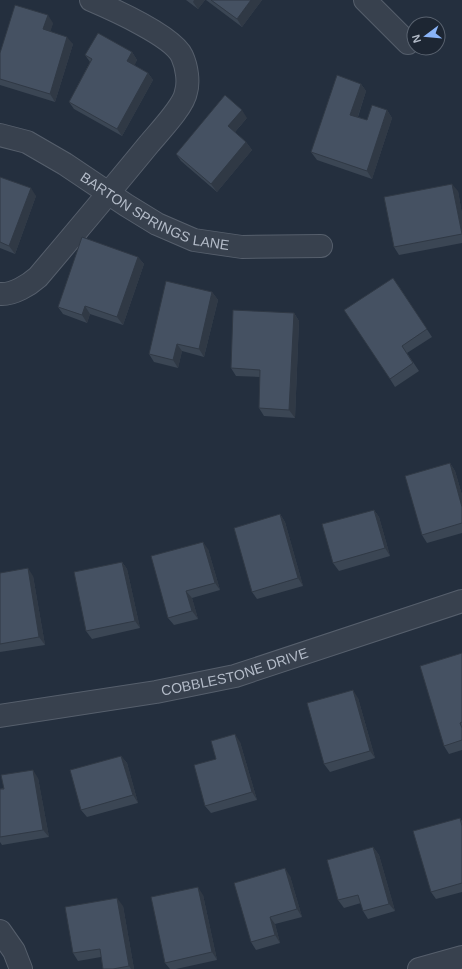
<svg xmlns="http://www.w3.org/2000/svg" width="462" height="969" font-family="Arial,sans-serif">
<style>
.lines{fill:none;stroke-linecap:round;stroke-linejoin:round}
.minor-casing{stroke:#565f6c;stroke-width:24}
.minor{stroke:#38414e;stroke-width:22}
.wall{fill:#3b4654}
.shaded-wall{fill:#303945}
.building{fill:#455162;stroke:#303945}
.labels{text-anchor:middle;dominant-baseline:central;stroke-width:3;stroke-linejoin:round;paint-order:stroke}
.street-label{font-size:14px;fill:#b4bcc9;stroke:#1d2633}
</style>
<rect width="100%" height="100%" fill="#242f3e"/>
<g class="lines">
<defs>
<g id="minor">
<path d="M365,0l43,43"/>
<path id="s1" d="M0,135l27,7 38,22 61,41 31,19 37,16 48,7 79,-1"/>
<path d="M0,294c13,1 29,-9 38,-17 38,-45 75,-89 111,-133 10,-12 35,-38 37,-52 3,-10 1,-25 -4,-36 -9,-20 -70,-47 -91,-56"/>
<path id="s2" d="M0,716l156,-24 79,-16 227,-75"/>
<path d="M0,931l14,20 7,18"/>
<path d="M419,969l43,-12"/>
</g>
</defs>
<use href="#minor" class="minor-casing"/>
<use href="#minor" class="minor"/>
</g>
<path class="wall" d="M186,0h19l-7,9z
M206,0h56l-20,27z
M53,23l-3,8 23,13 -18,58 -55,-17v-32z
M132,52l5,8 -3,5 14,8 5,7 -31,56 -48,-27 -5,-7 21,-40 -5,-7z
M361,84l5,7 -8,26 9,3 20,-10 5,8 -20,61 -55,-19 -6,-8z
M247,118l-12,14 11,10 6,8 -35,42 -36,-31 -5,-7z
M0,177l36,19 -21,58 -15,-6z
M458,191l4,23v29l-63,12 -5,-8z
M138,257l6,7 -21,61 -33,-11 -3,9 -24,-9 -5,-7z
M398,285l34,52 -25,16 12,18 -24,16 -5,-8z
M212,292l6,8 -14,57 -22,-6 -4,17 -24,-6 -5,-8z
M294,313l5,8 -4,97 -31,-2 -5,-8 1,-31 -24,-1 -5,-8z
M450,463l5,8 7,24v38l-35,10 -5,-8z
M374,510l5,7 11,39 -51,15 -6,-8z
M280,514l5,8 18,64 -46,13 -5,-7z
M208,549l12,41 -28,8 6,21 -24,6 -6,-7z
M122,562l5,7 13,59 -48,11 -6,-8z
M0,573l33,3 12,69 -45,7z
M462,653v97l-13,4 -5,-8z
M358,698l17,60 -45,14 -6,-8z
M240,742l17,58 -46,13 -6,-7 11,-47z
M121,756l6,7 11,40 -51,14 -6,-7z
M38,778l11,59 -47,8 -2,-3v-53z
M460,818l2,3v71l-26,7 -5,-7z
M373,847l6,8 16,56 -27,8 -5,-8 -2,-8 -17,5 -6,-8z
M290,876l12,41 -27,7 5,19 -24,7 -5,-8z
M203,895l14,65 -41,9h-6l-5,-6z
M123,906l11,63h-31l-2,-12 -23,4 -5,-8z"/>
<path class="shaded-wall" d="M194,0h11l-7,9 -5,-7z
M251,0h11l-20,27 -5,-8z
M48,15l5,8 -4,14 -6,-8z
M67,37l6,7 -18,58 -5,-8z
M132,52l5,8 -4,9 -6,-8z
M148,73l5,7 -31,56 -5,-7z
M361,84l5,7 -10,31 -6,-7z
M242,110l5,8 -14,16 -5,-8z
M387,110l5,8 -20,61 -5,-8z
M246,142l6,8 -35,42 -6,-8z
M452,184l6,7 4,23v19z
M31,188l5,8 -21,58 -6,-8z
M138,257l6,7 -21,61 -6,-8z
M212,292l6,8 -14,57 -5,-8z
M85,306l5,8 -3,9 -5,-8z
M294,313l5,8 -4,97 -6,-8z
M177,344l5,7 -4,17 -5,-8z
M450,463l5,8 7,24v12z
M374,510l5,7 11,39 -5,-8z
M280,514l5,8 18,64 -5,-8z
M203,542l5,7 12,41 -5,-7z
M122,562l5,7 13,59 -5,-7z
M28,568l5,8 12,69 -6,-8z
M186,591l6,7 6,21 -6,-8z
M353,690l5,8 17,60 -5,-7z
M235,734l5,8 17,58 -5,-8z
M121,756l6,7 11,40 -5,-8z
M33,770l5,8 11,59 -6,-7z
M373,847l6,8 16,56 -6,-7z
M285,868l5,8 12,41 -5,-8z
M198,887l5,8 14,65 -5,-8z
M117,898l6,8 11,63h-3l-2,-3z
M270,917l5,7 5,19 -5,-8z"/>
<path class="building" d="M211,0h40l-14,19z
M15,5l33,10 -5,14 24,8 -17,57 -50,-15v-26z
M98,33l34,19 -5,9 21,12 -31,56 -48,-27 23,-43 -7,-4z
M337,75l24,9 -11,31 17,5 5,-15 15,5 -20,61 -56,-19z
M225,95l17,15 -14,16 18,16 -35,42 -35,-30z
M0,177l31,11 -22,58 -9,-4z
M452,184l10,50 -68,13 -10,-50z
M82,237l56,20 -21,60 -32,-11 -3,9 -24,-8z
M393,278l34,51 -25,17 11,17 -23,16 -46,-69z
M166,281l46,11 -13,57 -22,-5 -4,16 -24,-6z
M233,310l61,3 -5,97 -30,-2 1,-38 -29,-2z
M450,463l12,44v16l-40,12 -17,-59z
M374,510l11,38 -52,15 -11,-39z
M280,514l18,64 -46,14 -18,-64z
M203,542l12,41 -29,8 6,20 -24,7 -17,-62z
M122,562l13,59 -49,10 -12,-59z
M28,568l11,69 -39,7v-71z
M462,653v69l-2,1 2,5v12l-18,6 -24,-80z
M353,690l17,61 -46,13 -17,-61z
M235,734l17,58 -47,14 -11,-41 22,-6 -5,-18z
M121,756l12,39 -52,15 -11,-40z
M33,770l10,60 -43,7v-48h4l-3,-14z
M460,818l2,8v57l-31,9 -18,-61z
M373,847l16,57 -26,7 -5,-16 -20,5 -11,-40z
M285,868l12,41 -27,8 5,18 -24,7 -17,-59z
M198,887l14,65 -47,11 -14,-66z
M117,898l12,68 -16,3h-10l-3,-20 -27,4 -8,-46z"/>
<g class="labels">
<g class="street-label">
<text stroke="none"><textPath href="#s1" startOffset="175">BARTON SPRINGS LANE</textPath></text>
<text stroke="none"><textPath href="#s2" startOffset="239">COBBLESTONE DRIVE</textPath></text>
</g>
</g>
<g transform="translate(426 36) rotate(254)"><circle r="19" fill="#1d2633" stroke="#59626f"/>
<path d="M0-3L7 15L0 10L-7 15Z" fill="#8ab4f8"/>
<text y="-6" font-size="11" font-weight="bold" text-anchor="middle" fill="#b4bcc9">N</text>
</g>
</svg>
